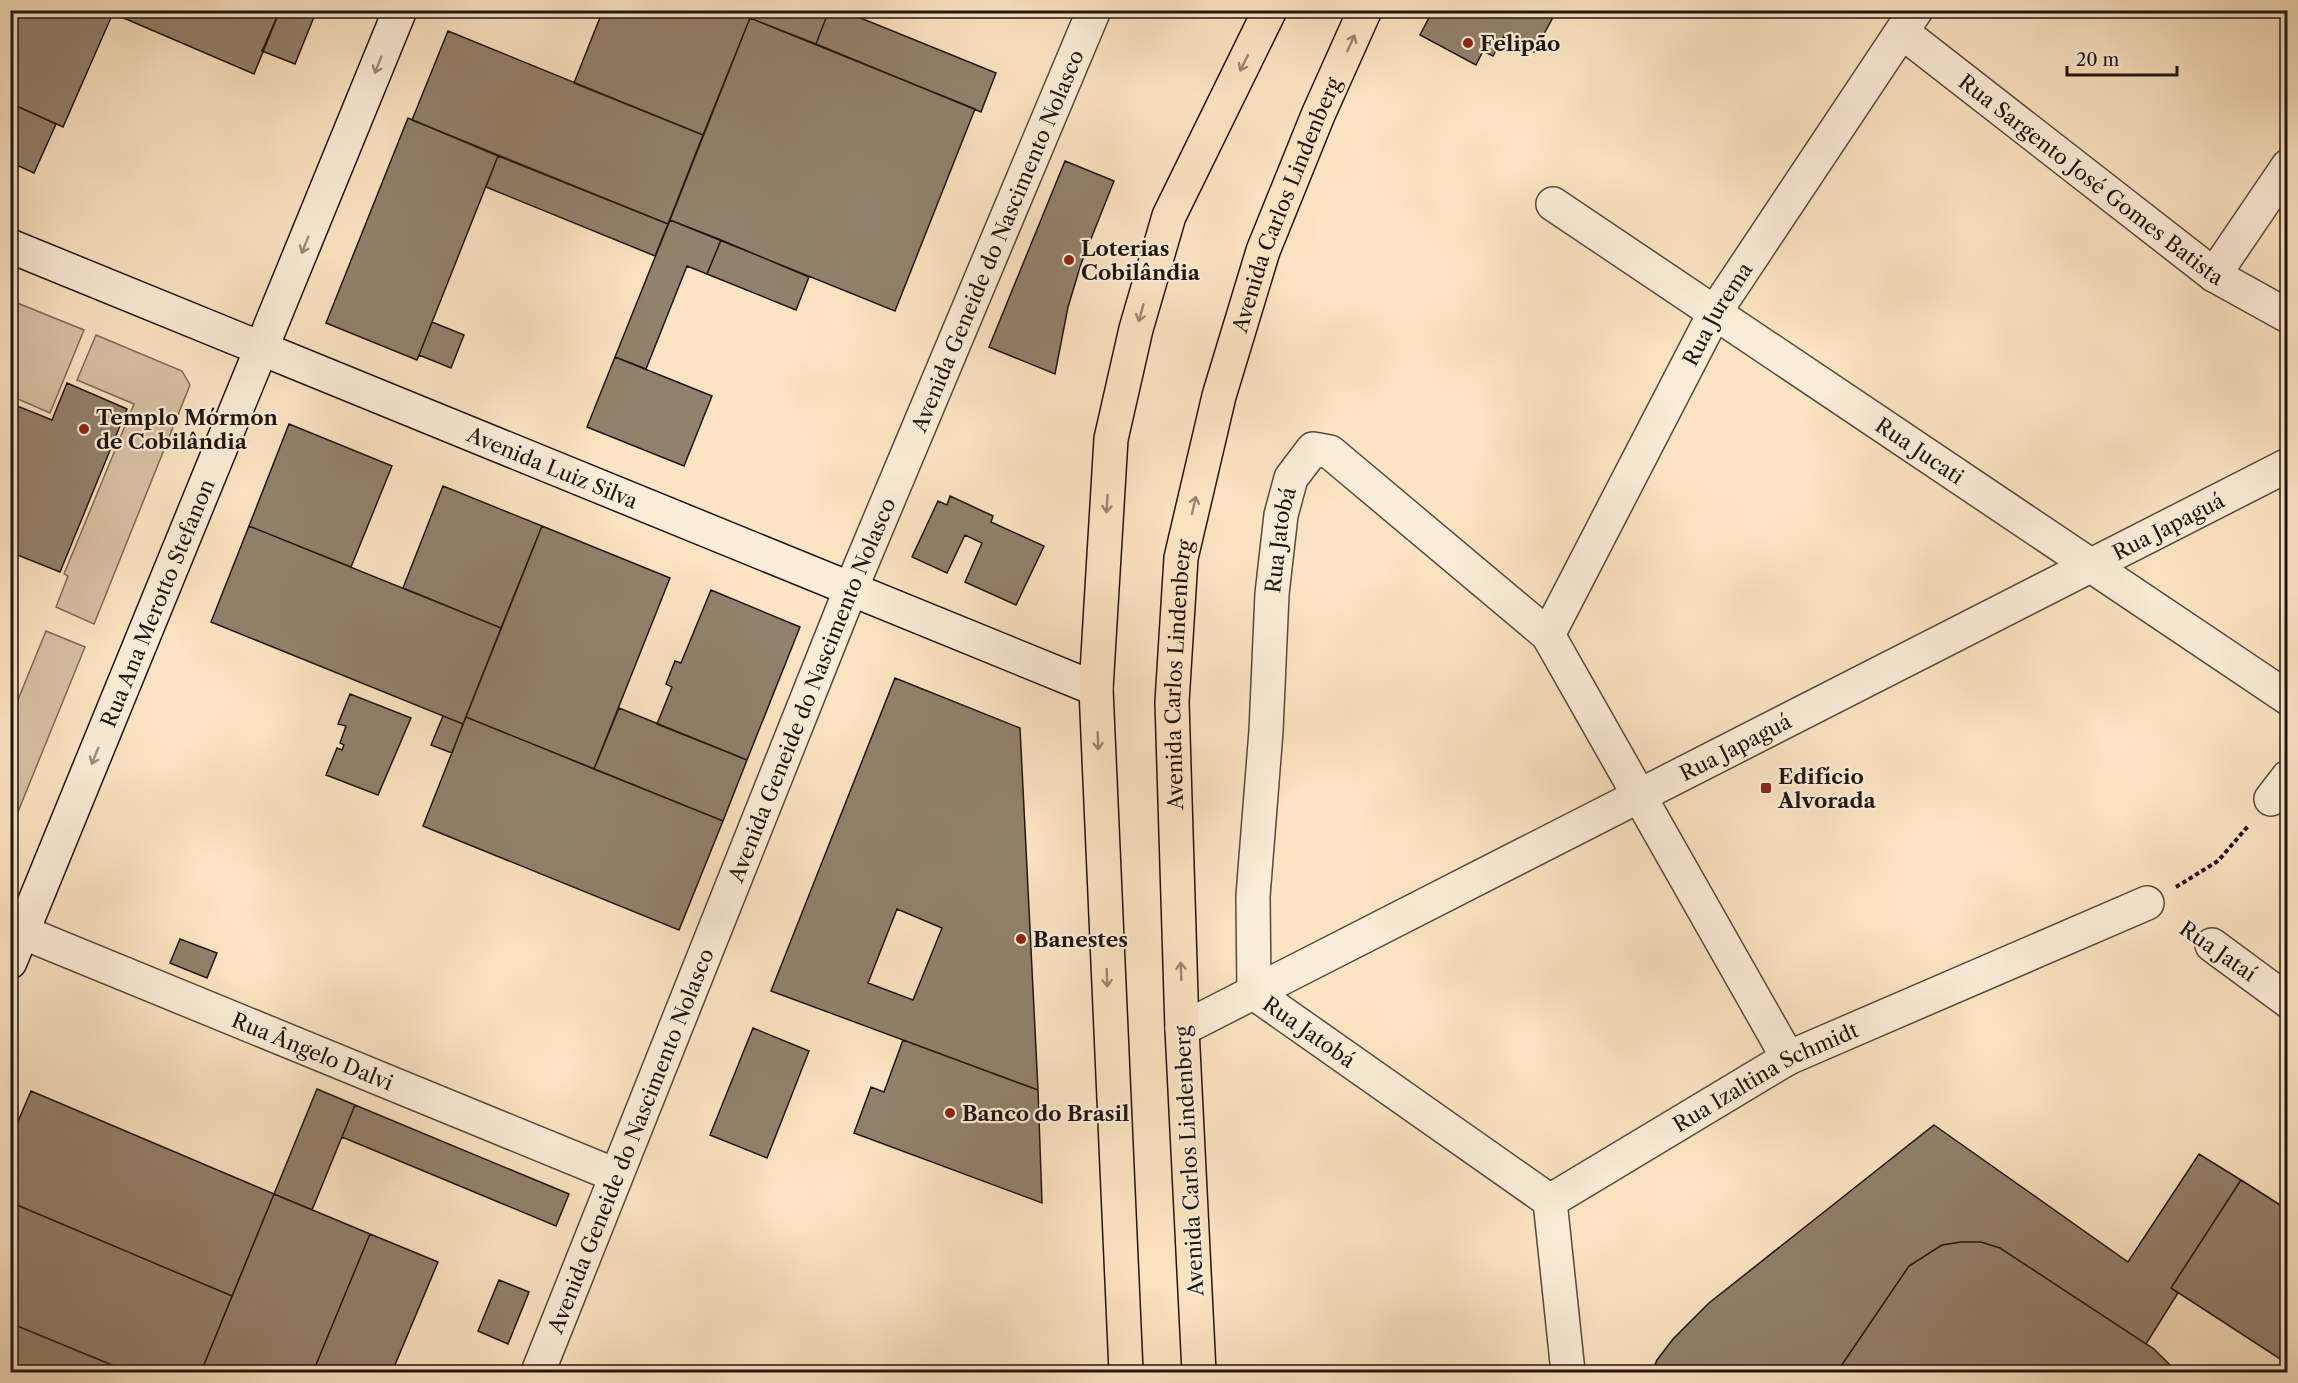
<svg xmlns="http://www.w3.org/2000/svg" width="2298" height="1383" font-family="'Libre Caslon Text',serif">
<style>
.green{fill:#d6c1a4;stroke:#7b6b59;stroke-width:1.5}
.building{fill:#92816c;stroke:#20150e;stroke-width:1.5;fill-rule:evenodd}
.lines{fill:none;stroke-linecap:round;stroke-linejoin:round}
.street-casing{stroke:#57493b;stroke-width:36}
.secondary-casing{stroke:#20150e;stroke-width:36}
.primary-casing{stroke:#20150e;stroke-width:36}
.path{stroke:#20150e;stroke-width:4;stroke-dasharray:4.5 3;stroke-linecap:butt}
.street{stroke:#fcedd8;stroke-width:33}
.secondary{stroke:#fcedd8;stroke-width:33}
.primary{stroke:#fbe4c3;stroke-width:33}
.oneway{stroke:#988772}
.oneway2{stroke:#998c7d}
.poi-dot{fill:#8f2418;stroke:#fcedd8;stroke-width:2}
.labels{text-anchor:middle;dominant-baseline:central;stroke-width:4.5;stroke-linejoin:round;paint-order:stroke}
.poi-label{font-size:21px;font-weight:bold;fill:#20150e;stroke:#fcedd8;text-anchor:start}
.street-label{font-size:21px;fill:#20150e;stroke:#fcedd8}
</style>
<rect width="100%" height="100%" fill="#fbe4c3"/>
<filter id="stains"><feTurbulence type="fractalNoise" baseFrequency=".00333" numOctaves="4"/><feColorMatrix values="0 0 0 0 .2 0 0 0 0 .09 0 0 0 0 .02 0 0 0 .5 -.17"/></filter>
<radialGradient id="worn" r=".72"><stop offset=".6" stop-color="#630" stop-opacity="0"/><stop offset="1" stop-color="#630" stop-opacity=".3"/></radialGradient>
<path class="green" d="M10,300l74,30 -34,83 -39,-17z
M96,335l86,36 8,14 -96,239 -38,-17 12,-31 -4,-2 70,-170 -57,-24z
M46,631l39,16 -74,182v-112z"/>
<path class="building" d="M10,10h95l8,3 -50,114 -53,-24z
M105,10h175l-26,64z
M280,10l36,2 -21,52 -33,-13z
M603,10h129l18,8 -47,117 -129,-52z
M732,10h21l-3,8z
M753,10h76l-13,34 -66,-26z
M829,10h12l155,63 -15,39 -165,-68z
M1433,10h124l-23,42 -30,-16 -11,20 -10,-5 -7,14 -56,-30z
M750,18l225,91 -80,202 -225,-91z
M448,31l255,104 -35,89 -256,-104z
M10,103l46,21 -22,49 -24,-11z
M408,118l90,38 -81,204 -91,-37z
M498,156l170,68 -13,32 -169,-69z
M1065,161l49,20 -33,83 -13,43 -13,67 -66,-27z
M670,220l51,20 -14,34 -20,-8 -41,103 -31,-12z
M721,240l88,37 -13,33 -89,-36z
M432,322l32,13 -13,33 -32,-13z
M615,357l97,39 -28,70 -97,-39z
M67,383l60,26 -67,163 -50,-20v-149l42,17z
M289,424l103,42 -41,101 -102,-41z
M443,486l99,40 -41,102 -98,-40z
M950,496l43,20 -2,6 53,24 -28,59 -51,-23 17,-39 -17,-8 -18,38 -35,-16 26,-56 9,4z
M249,526l252,102 -38,96 -252,-102z
M542,526l128,52 -76,191 -128,-52z
M711,590l89,37 -53,133 -90,-36 15,-37 -6,-3 9,-23 6,2z
M895,678l125,50 18,362 -267,-99zM897,909l45,19 -29,72 -45,-17z
M350,694l61,24 -33,77 -52,-20 11,-27 5,2 2,-5 -4,-2 6,-17 -8,-2z
M619,708l128,52 -24,61 -129,-52z
M443,716l20,8 -11,29 -21,-8z
M466,717l257,104 -44,109 -256,-104z
M180,939l37,14 -10,25 -37,-15z
M753,1028l56,23 -42,107 -57,-23z
M903,1040l135,50 4,113 -188,-70 17,-46 13,5z
M317,1089l38,16 -43,105 -38,-16z
M31,1091l243,103 -42,102 -222,-94v-62z
M355,1105l214,89 -13,32 -214,-89z
M1934,1125l194,137 71,-108 42,26 -70,108 7,5 -32,51 -146,-96 -19,-6h-20l-19,3 -33,21 -72,106h-185l5,-12 16,-21 36,-36z
M2241,1180l47,30v154l-117,-76z
M274,1194l96,40 -57,138h-112z
M10,1202l222,94 -31,76h-72l-119,-49z
M370,1234l68,28 -46,110h-79z
M1961,1242h20l19,6 154,101 23,23h-340l72,-106 33,-21z
M499,1280l30,12 -21,52 -30,-13z
M10,1323l119,49h-119z"/>
<g class="lines">
<defs>
<g id="street">
<path id="s1" d="M1902,32l312,243 74,41"/>
<path id="s2" d="M1553,204l735,494"/>
<path d="M2214,275l74,-109"/>
<path id="s3" d="M1548,635l167,-323 201,-302"/>
<path d="M2271,799l17,-22"/>
<path id="s4" d="M10,927l605,248"/>
<path d="M2212,945l76,56"/>
<path id="s5" d="M1182,1029l1106,-564"/>
<path id="s6" d="M1550,1201l-296,-208 -1,-97 13,-165 6,-137 9,-79 10,-37 22,-29 17,3 218,183 240,423"/>
<path id="s7" d="M1550,1201l238,-143 359,-155"/>
<path d="M1550,1201l18,171"/>
<path id="s8" d="M538,1372l312,-781 244,-581"/>
</g>
<g id="secondary">
<path id="s9" d="M10,246l1086,443"/>
<path id="s10" d="M10,962l390,-952"/>
</g>
<g id="primary">
<path d="M1126,1372l-30,-683 15,-250 25,-110 33,-113 101,-206"/>
<path id="s11" d="M1199,1372l-17,-343 -10,-327 9,-144 38,-162 44,-145 55,-136 47,-105"/>
</g>
</defs>
<use href="#street" class="street-casing"/>
<use href="#secondary" class="secondary-casing"/>
<use href="#primary" class="primary-casing"/>
<path class="path" d="M2176,887l42,-26 31,-36"/>
<use href="#street" class="street"/>
<use href="#secondary" class="secondary"/>
<use href="#primary" class="primary"/>
</g>
<defs><path id="oneway-shaft" d="M-6 0H5M1.5-3L5.5 0L1.5 3" fill="none" stroke-width="1.6" stroke-linecap="round" stroke-linejoin="round" transform="scale(1.5)"/></defs>
<g class="oneway">
<use href="#oneway-shaft" transform="translate(1351 43) rotate(-66)"/>
<use href="#oneway-shaft" transform="translate(1244 63) rotate(116)"/>
<use href="#oneway-shaft" transform="translate(1141 313) rotate(106)"/>
<use href="#oneway-shaft" transform="translate(1107 504) rotate(93)"/>
<use href="#oneway-shaft" transform="translate(1194 505) rotate(-77)"/>
<use href="#oneway-shaft" transform="translate(1098 741) rotate(88)"/>
<use href="#oneway-shaft" transform="translate(1181 971) rotate(-92)"/>
<use href="#oneway-shaft" transform="translate(1107 978) rotate(88)"/>
</g>
<g class="oneway2">
<use href="#oneway-shaft" transform="translate(378 65) rotate(112)"/>
<use href="#oneway-shaft" transform="translate(305 245) rotate(112)"/>
<use href="#oneway-shaft" transform="translate(95 756) rotate(112)"/>
</g>
<g class="poi-dot">
<circle cx="1468" cy="43" r="6"/>
<circle cx="1069" cy="260" r="6"/>
<circle cx="84" cy="429" r="6"/>
<rect x="1760" y="782" width="12" height="12" rx="3"/>
<circle cx="1021" cy="939" r="6"/>
<circle cx="950" cy="1113" r="6"/>
</g>
<g class="labels">
<g class="poi-label">
<text x="1480" y="43">Felipão</text>
<text x="1081" y="248">Loterias<tspan x="1081" dy="24">Cobilândia</tspan></text>
<text x="96" y="417">Templo Mórmon<tspan x="96" dy="24">de Cobilândia</tspan></text>
<text x="1778" y="776">Edifício<tspan x="1778" dy="24">Alvorada</tspan></text>
<text x="1033" y="939">Banestes</text>
<text x="962" y="1113">Banco do Brasil</text>
</g>
<g class="street-label">
<text stroke="none"><textPath href="#s1" startOffset="240">Rua Sargento José Gomes Batista</textPath></text>
<text stroke="none"><textPath href="#s11" startOffset="1184">Avenida Carlos Lindenberg</textPath></text>
<text stroke="none"><textPath href="#s8" startOffset="1221">Avenida Geneide do Nascimento Nolasco</textPath></text>
<text stroke="none"><textPath href="#s3" startOffset="363">Rua Jurema</textPath></text>
<text stroke="none"><textPath href="#s2" startOffset="442">Rua Jucati</textPath></text>
<text stroke="none"><textPath href="#s9" startOffset="586">Avenida Luiz Silva</textPath></text>
<text stroke="none"><textPath href="#s5" startOffset="1107">Rua Japaguá</textPath></text>
<text stroke="none"><textPath href="#s6" startOffset="816">Rua Jatobá</textPath></text>
<text stroke="none"><textPath href="#s10" startOffset="388">Rua Ana Merotto Stefanon</textPath></text>
<text stroke="none"><textPath href="#s11" startOffset="698">Avenida Carlos Lindenberg</textPath></text>
<text stroke="none"><textPath href="#s8" startOffset="735">Avenida Geneide do Nascimento Nolasco</textPath></text>
<text stroke="none"><textPath href="#s5" startOffset="621">Rua Japaguá</textPath></text>
<text transform="translate(2218 951) rotate(35)">Rua Jataí</text>
<text transform="translate(1309 1032) rotate(35)">Rua Jatobá</text>
<text stroke="none"><textPath href="#s4" startOffset="327">Rua Ângelo Dalvi</textPath></text>
<text stroke="none"><textPath href="#s7" startOffset="249">Rua Izaltina Schmidt</textPath></text>
<text stroke="none"><textPath href="#s8" startOffset="249">Avenida Geneide do Nascimento Nolasco</textPath></text>
<text transform="translate(1189 1161) rotate(-93)">Avenida Carlos Lindenberg</text>
</g>
</g>
<rect width="2298" height="1383" fill="none" stroke="#fbe4c3" stroke-width="36"/>
<rect x="12" y="12" width="2274" height="1359" fill="none" stroke="#20150e" stroke-width="3"/>
<rect x="18" y="18" width="2262" height="1347" fill="none" stroke="#20150e" stroke-width="1.5"/>
<path d="M2067 66v9h110v-9" fill="none" stroke="#20150e" stroke-width="3"/>
<text x="2076" y="66" font-size="18" fill="#20150e" stroke="#fcedd8" stroke-width="4.5" paint-order="stroke">20 m</text>
<rect width="100%" height="100%" filter="url(#stains)"/>
<rect width="100%" height="100%" fill="url(#worn)"/>
</svg>
